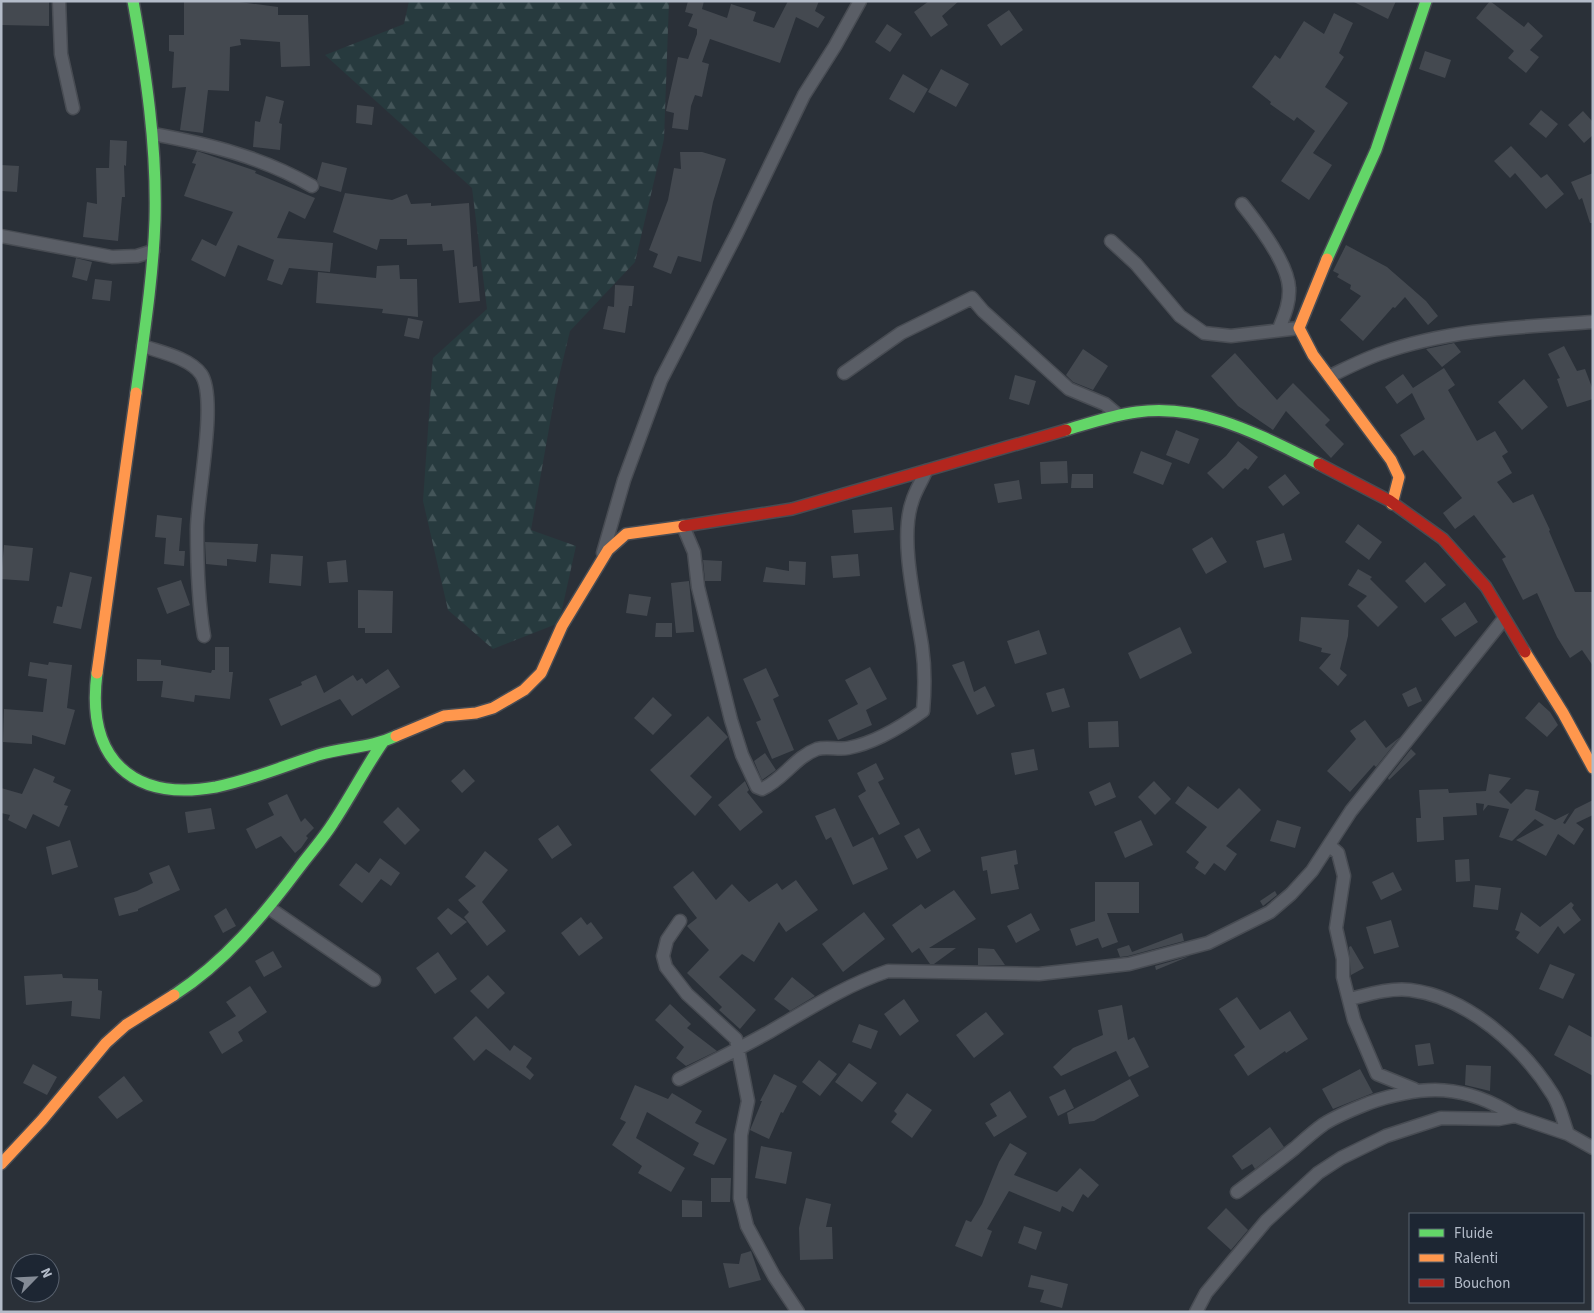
<svg xmlns="http://www.w3.org/2000/svg" width="1594" height="1313" font-family="'Source Sans 3',sans-serif">
<style>
.forest{fill:url(#forest-firs)}
.building{fill:#444950}
.lines{fill:none;stroke-linecap:round;stroke-linejoin:round}
.street-casing{stroke:#484c53;stroke-width:15}
.fast-casing{stroke:#484c53;stroke-width:14}
.slow-casing{stroke:#484c53;stroke-width:14}
.jam-casing{stroke:#484c53;stroke-width:14}
.street{stroke:#5a5e66;stroke-width:12}
.fast{stroke:#63d668;stroke-width:11}
.slow{stroke:#ff974d;stroke-width:11}
.jam{stroke:#b3261e;stroke-width:11}
</style>
<defs>
<pattern id="forest-firs" width="22" height="20" patternUnits="userSpaceOnUse" patternTransform="scale(1.25)"><rect width="22" height="20" fill="#273a3e"/><path d="M5 1l3.5 6h-7zM16 11l3.5 6h-7z" fill="#445559"/></pattern>
</defs>
<rect width="100%" height="100%" fill="#2a3038"/>
<path class="forest" d="M409,1h260l-5,138 -29,123 -65,69 -14,58 -25,141 45,16 -17,77 -66,26 -45,-39 -25,-109 10,-143 54,-49 -15,-121 -147,-133 79,-31z"/>
<path class="building" d="M1,1h48v25l-48,-1z
M184,1h48l46,6v8h30l2,51 -29,1 -1,-25 -40,-3 1,6 -11,2 -1,44 -21,-1 -5,43 -23,-3 6,-43 -14,1 2,-36 -5,-1v-16h15z
M688,1h16l-2,8 25,9 4,-14 25,8 -3,9 21,7 14,-27h31l-4,10 10,6 -7,11 -22,-11 -16,46 -70,-24 -8,23 7,2 -7,33 -7,-2 -4,11 -3,24 -16,-2 2,-15 -8,-2 12,-54 10,2 9,-25v-5l-9,-3 5,-12 -8,-2z
M929,1h30l-17,15 6,9 -17,12 -17,-25z
M1352,1h44l-8,18z
M1490,1l34,26 4,-5 15,14 -13,14 9,7 -13,16 -18,-15 6,-7 -38,-33z
M1009,10l14,20 -22,16 -14,-21z
M1334,13l19,10 -14,30 5,4 -19,30 23,16 -35,50 19,12 -23,35 -28,-19 34,-50 -18,-14 -3,4 -24,-17 1,-2 -19,-15 23,-32 5,4 24,-38 20,13z
M887,24l15,10 -12,18 -15,-10z
M1425,51l26,9 -6,18 -26,-9z
M941,69l28,15 -13,23 -28,-15z
M903,74l25,15 -14,24 -25,-14z
M266,96l18,5 -5,22 3,1 -2,26 -27,-3 2,-26 5,1z
M357,105l17,2 -2,18 -16,-2z
M1541,110l17,14 -12,14 -17,-14z
M1583,111l10,11v13l-9,8 -16,-18z
M110,140l17,1 -1,25 -2,-1 1,32h-3l-4,44 -35,-4 4,-35 10,2 -1,-36h13z
M1511,146l30,32 6,-4 17,20 -18,15 -31,-36 -5,5 -16,-17z
M197,151l59,20 -1,2 60,25 -10,21 -16,-8 -12,27 56,5 -3,29 -41,-4 -7,17 -15,-5 7,-20 -36,-15 -13,32 -34,-17 11,-21 14,7 17,-34 -49,-16 12,-32 -4,-1z
M680,152h22l24,7 -13,43 -12,60 -23,-6 -7,18 -18,-7 5,-13 -9,-4 19,-50 6,-32 7,1z
M322,162l25,6 -6,24 -21,-6 -3,-6z
M1,165l18,1 -2,26 -16,-1z
M1593,173v50h-3l-8,-25 -3,2 -8,-18z
M345,193l47,7 15,-6 4,10 20,-1v3l38,-3 4,64 4,-1 3,35 -21,2 -5,-53 -11,1 -1,-7 -35,1v-6h-27l-3,11 -44,-18z
M1346,245l41,22 39,34 12,15 -10,9 -23,-28 -10,11 -2,-1 -30,34 -23,-21 21,-24 -11,-7 1,-4 -14,-8 2,-3 -6,-3z
M76,258l16,4 -5,19 -15,-4z
M399,265l1,14h17l1,38 -36,-4 1,-4 -67,-6 2,-31 58,6 1,-12z
M95,279l17,2 -2,20 -18,-2z
M615,285l19,1 -2,20h-3l-4,27 -22,-4 5,-23 6,1z
M408,318l15,3 -4,18 -15,-3z
M1454,343l7,9 -19,15 -16,-18z
M1564,346l13,25 8,-2 8,21v9l-26,8 -10,-28 3,-1 -12,-24z
M1083,349l25,17 -15,24 -20,-8 -7,-7z
M1235,353l42,47 16,-17 37,37 -5,5 19,19 -13,14 -45,-47 -13,19 -35,-24 -27,-30z
M1444,368l11,17 -7,5 29,51 18,-10 13,21 -6,4 10,17 -15,9 16,21 20,-9 17,36 -1,1 26,61h17l1,74 -11,-16 -12,8 -13,-21 -20,-44 -14,7 -21,-41 4,-2 -32,-42 -19,14 -12,-16 19,-15 -39,-48 -9,6 -14,-21 25,-16 -13,-26 -15,11 -12,-17 18,-13 10,14z
M1015,375l21,6 -7,24 -20,-6z
M1524,379l24,28 -26,23 -24,-28z
M1176,430l23,9 -10,25 -23,-9z
M1238,441l20,16 -10,13 -3,-2 -22,21 -16,-16 19,-17z
M1141,451l31,12 -9,22 -30,-12z
M1067,461l1,22 -27,1 -1,-22z
M1072,474h21v14h-22z
M1285,474l15,19 -17,13 -15,-19z
M1019,480l3,19 -24,4 -4,-19z
M892,507l2,23 -40,3 -2,-23z
M157,515l25,3 -3,33h6l-1,15 -20,-2 2,-26 -11,-1z
M1358,524l24,18 -13,18 -24,-18z
M1284,533l8,27 -28,8 -8,-27z
M1212,537l15,25 -21,12 -14,-25z
M205,542l53,2 -2,18 -29,-3v7l-21,-2z
M4,545l29,3 -4,33 -28,-2z
M271,554l32,2 -2,30 -32,-3z
M858,554l2,22 -27,2 -2,-22z
M346,560l2,22 -19,1 -2,-21z
M703,560l19,1 -1,20h-16z
M789,561l17,1 -1,23 -42,-3 3,-15 23,4z
M1425,562l21,23 -21,18 -20,-22z
M1358,569l14,8 -2,2 28,28 -20,20 -21,-21 10,-10 -19,-11z
M70,572l22,5 -11,52 -28,-6 4,-17 5,1z
M181,580l9,25 -23,9 -10,-26z
M689,581l5,51 -18,1 -5,-50z
M358,590l35,1 -1,42h-27v-5h-7z
M629,594l22,3 -4,19 -21,-3z
M1465,602l13,20 -23,15 -14,-18z
M1301,617l48,3 -1,16 -8,33 7,6 -9,11 -19,-18 12,-14 -10,-2 1,-4 -23,-7z
M656,623h16v14h-17z
M1180,627l12,26 -52,26 -12,-26z
M1039,630l8,24 -32,10 -8,-23z
M215,647h14v25h4l-3,27 -35,-4 -1,7 -33,-5 2,-16h-26v-22l24,1v5l50,8 1,-3h3z
M964,661l10,31 11,-6 10,20 -18,9 -25,-50z
M30,662l18,3 1,-3 23,3 -5,43 8,2 -10,35 -33,-10v9l-29,-2 1,-33 39,3 4,-33 -19,-3z
M870,667l17,32 -21,11 6,15 -34,15 -10,-20 30,-16 -13,-24z
M766,668l13,28 -6,3 21,51 -22,9 -16,-37 5,-2 -18,-41z
M388,669l12,18 -48,29 -12,-17 -59,27 -12,-27 33,-14 -1,-3 15,-7 8,18 29,-18 4,6 5,-3 4,6z
M1416,687l6,14 -14,6 -6,-13z
M1064,688l6,19 -18,5 -6,-19z
M653,697l19,18 -19,20 -19,-17z
M1539,702l11,10 8,13 -11,12 -22,-19z
M708,716l20,21 -38,39 22,21 -17,19 -45,-46z
M1365,720l21,28 14,-11 -24,30 -2,-2 -24,27 -23,-21 29,-32 -6,-8z
M1118,721l1,26 -30,1 -1,-26z
M1034,749l4,21 -23,5 -4,-22z
M1411,749l5,5 -27,26 -1,-2z
M765,753l11,17 -14,10 -8,-19z
M876,763l8,16 -6,3 22,42 -21,11 -21,-39 8,-5 -9,-18z
M34,768l21,9 -2,5 18,8 -7,15 4,1 -9,21 -26,-13 -7,15 -18,-9 2,-5 -9,-2v-25l21,6z
M464,769l11,12 -13,12 -11,-12z
M1489,774l22,4 -12,14 12,12 15,-15 13,2 -4,19 20,10 14,-7 -6,10 2,1 10,-15 18,-9v15l-17,8 8,6 -10,16 -16,-11 -12,22 -30,-16 28,-15 -9,-6 -23,22 -13,-4 10,-28 -21,-4 -5,6 1,-7 -8,-1 1,12 -34,2 1,23 -27,2 -1,-24h5l-2,-28 29,-1 1,4 37,-2z
M745,781l4,9 -2,2 16,20 -23,19 -22,-26z
M1154,781l17,18 -16,16 -17,-18z
M1110,782l6,15 -21,9 -6,-14z
M1188,786l30,23 21,-21 22,22 -35,36 11,8 -12,17 -11,-8 -9,12 -10,-7 4,-6 -13,-10 21,-25 -32,-24z
M287,794l14,28 4,-4 9,10 -8,8 2,2 -7,10 -6,5 -14,-17 -25,13 -10,-20 28,-14 -6,-12z
M398,807l22,23 -15,15 -22,-23z
M211,808l4,21 -27,4 -3,-21z
M835,808l18,39 20,-10 15,32 -35,16 -22,-48 -5,3 -11,-24z
M1141,820l12,25 -28,13 -11,-26z
M1277,820l24,7 -6,21 -25,-7z
M558,825l14,20 -20,14 -14,-20z
M919,828l12,23 -14,8 -13,-23z
M70,840l8,27 -26,8 -6,-28z
M1016,850l2,14 -4,1 5,24 -28,5 -4,-24 -4,1 -2,-14z
M485,851l23,19 -26,32 24,29 -19,15 -23,-29 5,-5 -11,-12 18,-14 -11,-9z
M380,858l20,15 -9,13 -10,-7 -19,24 -23,-18 17,-22 13,10z
M1469,859l1,22 -14,1 -1,-22z
M169,865l11,25 -42,19v2l-19,5 -5,-18 23,-7 16,-8 -4,-10z
M693,871l23,29 16,-16 17,18 28,-19 5,7 14,-10 22,30 -32,22 -7,-10 -25,40 -12,-8 -23,23 37,33 -16,19 -21,-19 3,-3 -35,-34 22,-23 -22,-24 10,-8 -24,-31z
M1393,872l9,18 -21,10 -9,-18z
M1095,882h44v31h-32l11,29 -16,6 -4,-10 -22,8 -6,-17 25,-8z
M1475,885l26,3 -3,22 -25,-3z
M954,890l22,29 -47,29h27l-22,16h-4l-11,-16 -7,5 -20,-28 29,-21 4,5z
M1275,891l2,4 -14,11 -3,-5z
M1571,902l3,3 -2,3 9,12 -17,14 -6,-8 -20,28 -22,-16 4,-6 -5,-2 6,-18 19,15z
M226,908l10,18 -13,7 -9,-17z
M448,908l19,14 -16,13 -14,-17z
M864,912l21,27 -42,33 -21,-28z
M1031,913l9,17 -24,13 -9,-17z
M581,917l6,8 4,-3 12,16 -24,18 -18,-23z
M1391,920l8,27 -25,7 -8,-27z
M1182,933l2,8 -56,15 -8,1 -3,-8 12,-4 3,7z
M1351,946l13,22 -13,7 -2,-28z
M978,948l16,1 11,16h-27z
M273,951l9,16 -18,10 -9,-16z
M438,952l19,27 -22,15 -19,-26z
M1190,956l-34,14 -1,-4z
M1550,964l25,10 -12,25 -24,-10z
M62,974l1,4 35,1v11l4,1 -2,28 -29,-3 1,-15 -46,4 -2,-29z
M488,975l17,18 -17,16 -18,-18z
M792,977l23,19 -25,15 -16,-12z
M250,986l17,26 -29,20 5,9 -21,13 -13,-22 27,-16 -10,-14z
M1237,997l23,33 30,-19 18,28 -22,14 -1,-2 -37,25 -14,-21 11,-8 -26,-38z
M904,999l15,22 -19,15 -16,-22z
M670,1004l21,20 -4,4 30,23 -31,15 -10,-8 8,-11 -29,-27z
M1122,1005l6,35 6,-3 15,30 -20,10 -13,-26 -55,25 -8,-9 20,-19 30,-13 -5,-25z
M986,1012l18,22 -30,24 -18,-23z
M476,1016l34,35 4,-6 18,13 -6,9 8,8 -4,5 -44,-31 -12,12 -21,-23z
M859,1024l19,7 -7,18 -19,-7z
M1569,1025l24,13v38l-39,-21z
M1430,1043l4,21 -16,2 -3,-21z
M819,1060l18,14 -17,22 -18,-14z
M849,1063l28,20 -15,19 -27,-20z
M33,1064l24,13 -10,18 -24,-12z
M1466,1065l25,1 -1,25 -25,-6z
M1360,1069l13,24 -40,16 -11,-20z
M774,1074l23,12 -14,27 -2,-1 -12,27 -19,-9 12,-29h-2z
M124,1076l19,25 -26,18 -19,-22z
M1130,1079l9,17 -45,25 -25,3 -2,-11z
M635,1085l33,14 4,-6 30,18 -7,12 32,16 -13,26 -21,-10 6,-12 -52,-31 -11,26 49,30 -14,24 -33,-19 4,-7 -30,-21 14,-23 -6,-3z
M1065,1089l9,19 -16,8 -9,-19z
M1010,1091l17,26 -33,20 -9,-14 12,-7 -7,-12z
M907,1093l25,17 -20,28 -21,-16 6,-8 -3,-3z
M1270,1127l14,20 -29,22 -3,-5 -10,6 -10,-14z
M1010,1143l17,10 -13,22 43,17 23,-24 19,17 -11,13 -5,-4 -10,18 -11,-6 -2,6 -51,-21 -22,38 5,2 -10,26 -27,-11 11,-26 5,2 11,-18 17,-42z
M761,1146l31,6 -6,32 -31,-6z
M711,1178h20l-1,24h-19z
M806,1198l25,6 -5,23h6l1,32 -33,1 -1,-32z
M682,1200l20,1v16h-20z
M1226,1208l22,22 -17,20 -24,-22z
M1024,1226l18,6 -6,18 -18,-7z
M751,1251l10,29 -32,8 -6,-25 16,1 2,-10z
M1031,1275l37,9 -6,24 -22,-6 4,-12 -16,-3z"/>
<g class="lines">
<defs>
<path id="street" d="M59,1l2,53 12,54
M153,134c55,10 109,23 159,52
M1242,204c16,20 46,59 47,84 1,15 -5,28 -10,41
M1,236l111,21 25,-1 16,-5
M1111,241l25,23 44,52 24,17 27,3 68,-8
M143,346c17,6 47,12 58,28 17,24 -4,122 -4,155 0,35 1,72 7,107
M844,373l57,-40 71,-35 11,13 86,78 36,15 13,11
M1330,376c17,-8 34,-17 52,-23 67,-24 140,-26 211,-31
M683,526l11,26 4,35 33,133 11,35 15,32 5,2c21,-9 33,-32 55,-40 10,-3 21,1 31,-1 27,-5 53,-21 75,-37 2,-22 2,-44 -1,-65 -6,-39 -23,-107 -10,-144 3,-11 10,-21 14,-31
M603,553l21,-73 37,-100 76,-147 67,-138 31,-49 25,-45
M1330,846l8,7 6,23 -8,52 7,31v18l11,43 23,54 37,15
M269,908l105,72
M680,921l-13,19 -4,16 3,11 21,27 49,45 12,62 -7,34 -1,63 7,28 27,50 24,36
M1350,999c20,-5 39,-11 60,-9 58,7 113,57 143,105 7,11 10,26 15,39
M679,1079c31,-16 62,-31 92,-48 38,-22 75,-46 117,-60l151,3 90,-10 79,-21 62,-31 21,-18 21,-23 39,-60 152,-191
M1237,1192c19,-14 39,-29 58,-44 9,-8 19,-17 29,-24 14,-9 30,-15 45,-21 55,-19 96,-19 146,13
M1196,1312l10,-19 60,-72 52,-48 23,-15 45,-22 55,-18 58,1 16,-3 53,18 25,14"/>
<path id="fast" d="M133,1c13,72 24,145 22,219 -2,58 -11,115 -19,173
M1327,259l49,-109 50,-149
M1066,430c24,-7 47,-15 71,-18 66,-9 124,24 182,52
M97,673c-11,85 34,129 119,114 35,-7 68,-21 102,-32 26,-8 53,-7 78,-19
M174,995c51,-33 89,-79 125,-127 11,-15 24,-29 34,-45 18,-27 32,-55 50,-81"/>
<path id="slow" d="M1327,259l-28,69 14,27 78,105 8,17 -7,27
M1525,652l38,61 30,55
M97,673l39,-280
M396,736l48,-20 32,-3 17,-5 31,-18 17,-17 21,-47 46,-76 18,-16 58,-8
M1,1164l41,-44 64,-77 20,-18 48,-30"/>
<path id="jam" d="M1319,464l71,37 53,38 43,48 39,65
M684,526l108,-17 274,-79"/>
</defs>
<use href="#street" class="street-casing"/>
<use href="#fast" class="fast-casing"/>
<use href="#slow" class="slow-casing"/>
<use href="#jam" class="jam-casing"/>
<use href="#street" class="street"/>
<use href="#fast" class="fast"/>
<use href="#slow" class="slow"/>
<use href="#jam" class="jam"/>
</g>
<rect width="1594" height="1313" fill="none" stroke="#b4bcc9" stroke-width="5"/>
<rect x="1409" y="1213" width="175" height="90" fill="#1d2633" stroke="#59626f"/>
<rect x="1419" y="1229" width="25" height="8" fill="#63d668" stroke="#59626f"/>
<text x="1454" y="1238" font-size="15" fill="#b4bcc9">Fluide</text>
<rect x="1419" y="1254" width="25" height="8" fill="#ff974d" stroke="#59626f"/>
<text x="1454" y="1263" font-size="15" fill="#b4bcc9">Ralenti</text>
<rect x="1419" y="1279" width="25" height="8" fill="#b3261e" stroke="#59626f"/>
<text x="1454" y="1288" font-size="15" fill="#b4bcc9">Bouchon</text>
<g transform="translate(35 1278) rotate(66)"><circle r="24" fill="#1d2633" stroke="#59626f"/>
<path d="M0-4L9 19L0 12L-9 19Z" fill="#848b96"/>
<text y="-8" font-size="14" font-weight="bold" text-anchor="middle" fill="#b4bcc9">N</text>
</g>
</svg>
